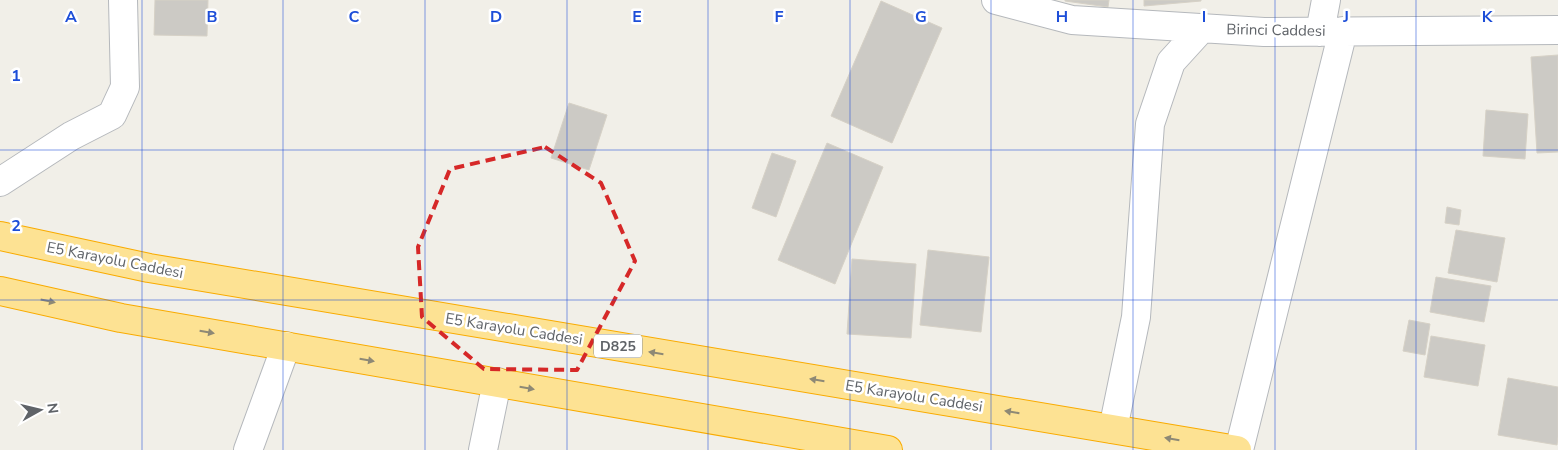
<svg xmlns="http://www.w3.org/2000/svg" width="1558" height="450" font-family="'Nunito Sans',sans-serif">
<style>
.building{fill:#cccac5;stroke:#d6d1c6}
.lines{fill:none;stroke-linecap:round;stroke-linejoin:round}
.minor-casing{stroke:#b5b8bc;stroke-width:30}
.highway-casing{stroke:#f9ab00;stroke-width:30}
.minor{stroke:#fff;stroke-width:28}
.highway{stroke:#fde293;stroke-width:28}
.oneway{fill:#8e8975}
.marked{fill:none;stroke:#d62828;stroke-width:4;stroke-dasharray:10 6;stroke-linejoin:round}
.grid{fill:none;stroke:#1d4ed8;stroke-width:1;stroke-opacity:0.55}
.labels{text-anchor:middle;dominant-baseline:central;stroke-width:5;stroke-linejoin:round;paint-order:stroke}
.shield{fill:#fff;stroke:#8f9295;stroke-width:1}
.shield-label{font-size:14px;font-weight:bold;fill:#5f6368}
.street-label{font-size:15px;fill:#5f6368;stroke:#fff}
.grid-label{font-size:16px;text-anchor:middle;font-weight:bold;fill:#1d4ed8;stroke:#fff;stroke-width:5;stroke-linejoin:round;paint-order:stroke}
</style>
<rect width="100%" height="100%" fill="#f1efe8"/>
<path class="building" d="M155,0h53l-1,36 -53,-1z
M1065,0h44l-1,7 -43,-6z
M1144,0h57v1l-57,5z
M881,1l61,27 -50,115 -61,-27z
M1558,55v97l-21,1 -6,-96z
M569,103l38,12 -18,55 -38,-12z
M1486,110l42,4 -3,45 -42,-3z
M827,143l56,24 -48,117 -57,-24z
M772,153l24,8 -20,56 -24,-9z
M1447,207l14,3 -2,15 -14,-2z
M1456,230l49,8 -8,44 -49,-9z
M928,250l61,7 -8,75 -61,-7z
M852,259l64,5 -5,74 -64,-4z
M1436,277l55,9 -7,36 -54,-10z
M1409,320l21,4 -5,31 -22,-4z
M1431,336l54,9 -7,41 -54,-9z
M1508,378l50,9v50l-1,8 -59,-10z"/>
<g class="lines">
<defs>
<path id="minor" d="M996,0l76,20 192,12 294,-2
M1320,32l6,-32
M0,182l71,-46 41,-21 13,-28 -2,-87
M1113,429l23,-112 14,-193 21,-62 31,-34
M248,450l38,-104
M483,450l14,-68
M1239,450l104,-419"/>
<path id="highway" d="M0,236l149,32 1088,182
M0,291l121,27 767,132"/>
</defs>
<use href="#minor" class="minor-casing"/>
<use href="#highway" class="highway-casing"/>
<use href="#minor" class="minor"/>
<use href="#highway" class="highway"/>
</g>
<defs><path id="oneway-solid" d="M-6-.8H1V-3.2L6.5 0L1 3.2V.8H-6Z" transform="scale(1.25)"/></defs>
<g class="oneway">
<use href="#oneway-solid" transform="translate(48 301) rotate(12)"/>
<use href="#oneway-solid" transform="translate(207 332) rotate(10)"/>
<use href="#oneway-solid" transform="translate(656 353) rotate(-171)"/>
<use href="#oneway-solid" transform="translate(367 360) rotate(10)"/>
<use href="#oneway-solid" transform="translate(817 380) rotate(-171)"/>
<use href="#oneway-solid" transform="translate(527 388) rotate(10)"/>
<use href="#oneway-solid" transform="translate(1012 412) rotate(-171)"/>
<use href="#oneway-solid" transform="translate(1172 439) rotate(-170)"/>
</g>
<path class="marked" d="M545,147l56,36 34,78 -58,109 -93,-1 -62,-52 -4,-70 32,-78z"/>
<path class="grid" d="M142,0v450M283,0v450M425,0v450M567,0v450M708,0v450M850,0v450M991,0v450M1133,0v450M1275,0v450M1416,0v450M0,150h1558M0,300h1558"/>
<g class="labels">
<rect class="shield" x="594" y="334.5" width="48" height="23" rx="4"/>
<g class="shield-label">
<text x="618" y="346">D825</text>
</g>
<g class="street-label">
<text transform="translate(1276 30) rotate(1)">Birinci Caddesi</text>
<text transform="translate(115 260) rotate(11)">E5 Karayolu Caddesi</text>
<text transform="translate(514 329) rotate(9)">E5 Karayolu Caddesi</text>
<text transform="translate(914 396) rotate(9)">E5 Karayolu Caddesi</text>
</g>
</g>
<g class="grid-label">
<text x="71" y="22">A</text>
<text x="212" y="22">B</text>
<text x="354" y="22">C</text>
<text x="496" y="22">D</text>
<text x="637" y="22">E</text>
<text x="779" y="22">F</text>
<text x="921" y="22">G</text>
<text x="1062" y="22">H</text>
<text x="1204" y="22">I</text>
<text x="1346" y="22">J</text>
<text x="1487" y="22">K</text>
<text x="16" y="81">1</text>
<text x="16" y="231">2</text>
</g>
<g transform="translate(40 410) rotate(82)" stroke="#ffffff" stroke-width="4" paint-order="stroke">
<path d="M0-4L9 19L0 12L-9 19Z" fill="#5f6368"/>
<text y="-8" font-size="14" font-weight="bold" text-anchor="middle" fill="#5f6368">N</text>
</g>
</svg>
